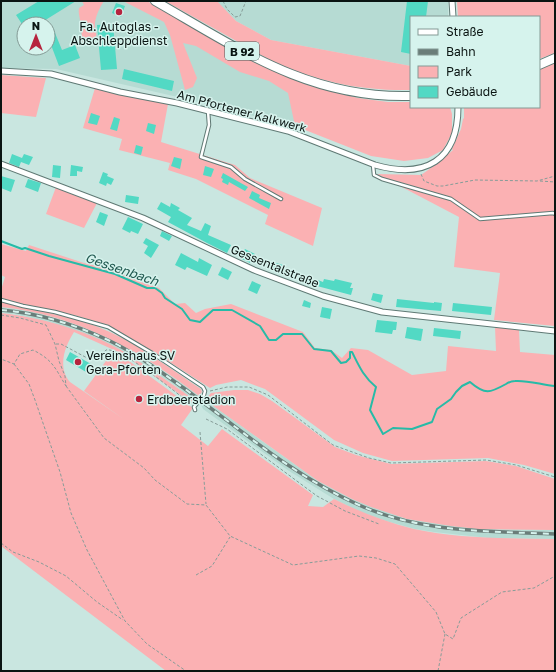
<svg xmlns="http://www.w3.org/2000/svg" width="556" height="672" font-family="'Golos Text',sans-serif">
<style>
.built{fill:#b6dbd3;fill-rule:evenodd}
.green{fill:#fbb1b3}
.lines{fill:none;stroke-linecap:round;stroke-linejoin:round}
.stream{stroke:#26bba7;stroke-width:2}
.building{fill:#52d9c4}
.service-casing{stroke:#5f7974;stroke-width:4.5}
.minor-casing{stroke:#5f7974;stroke-width:7}
.primary-casing{stroke:#5f7974;stroke-width:10}
.path{stroke:#869c98;stroke-width:1;stroke-dasharray:3 2;stroke-linecap:butt}
.service{stroke:#fff;stroke-width:2.5}
.minor{stroke:#fff;stroke-width:5}
.primary{stroke:#fff;stroke-width:8}
.rail-casing{stroke:#6a7d79;stroke-width:3.5}
.rail{stroke:#d6f3ed;stroke-width:2;stroke-dasharray:6;stroke-linecap:butt}
.poi-dot{fill:#b6243e;stroke:#d6f3ed;stroke-width:1.5}
.labels{text-anchor:middle;dominant-baseline:central;stroke-width:3;stroke-linejoin:round;paint-order:stroke}
.shield{fill:#d6f3ed;stroke:#475754;stroke-width:1}
.shield-label{font-size:11px;font-weight:bold;fill:#0a1412}
.poi-label{font-size:12px;fill:#0a1412;stroke:#d6f3ed;text-anchor:start}
.street-label{font-size:12px;fill:#0a1412;stroke:#d6f3ed}
.water-label{font-size:13px;font-style:italic;fill:#225a51;stroke:#d6f3ed}
</style>
<rect width="100%" height="100%" fill="#c9e6e0"/>
<path class="built" d="M1,1h127l171,84 -4,41 -126,-31 -113,-26 -55,-1zM24,24h24v24h-24z
M216,1h232v16h-37v49l-140,-26 -35,-19z
M1,307l34,5 44,13 32,14 19,10 47,31 141,101 34,18 55,20 71,10 77,1v9l-66,-1 -55,-6 -19,-3 -29,-8 -26,-9 -26,-13 -45,-28 -86,-62 -2,-4 -27,-20 -45,-30 -29,-15 -27,-10 -20,-7 -39,-9 -13,-1z"/>
<path class="green" d="M82,1h22c-4,6 -8,14 -9,22 -1,9 4,9 -1,19l-11,2c-2,-8 -1,-15 -3,-23 0,-4 -2,-8 -1,-13l5,-3z
M123,1h24l107,61 54,23 50,13 30,4h23v5h39l2,7v19l-9,17 -15,8 -24,3 -33,-5 -76,-30 -7,-33 -19,-12 -29,-9 -44,-26 -13,-3 14,35 -4,9 -8,3 -15,-55 -6,-13z
M165,1h52l19,20 35,19 140,26v24c-50,1 -93,-8 -139,-29z
M457,1h98v52l-16,6v-42h-81z
M555,62v264l-61,-6 6,-47 -46,-6 5,-50 -82,-43 44,1 17,-12 15,-13 -1,-1 9,-20 2,-10 1,-1v-11h75v-37z
M1,75l45,3 -10,39 -35,-4z
M95,88l73,16 -7,38 74,23 15,13 72,30 -9,38 -48,-22 3,-9 -72,-36 -28,-9 2,-7 -51,-13 3,-11 -39,-11z
M56,187l41,16 -13,25 -38,-14z
M1,244l25,7 3,-6 55,18 30,7 27,12 18,6 16,16 10,-1 11,10 9,-4 26,-5 72,28 12,16 16,2 11,8 9,-10 17,2 44,25 34,-4 2,-25 48,5 -1,-24 24,3 1,22 35,3v119l-31,-9 -36,-7 -96,3 -29,-8 -29,-13 -69,-51 -24,-9 -25,5 -6,3 -56,-36 -46,-27 -34,-10 -51,-11 -22,-6v-8l4,-13 -4,-2z
M1,301c36,11 75,15 109,31 32,15 61,37 91,57l1,3 -3,4c-60,-46 -122,-81 -198,-89z
M1,313c44,5 92,19 130,43 22,14 43,30 65,45l-4,2 -69,-49 -49,-22c-9,14 -17,35 -4,50l55,38 -41,-29 30,-41 79,58 -12,17 27,21 14,-17 91,66 -5,11 15,1 11,-8c26,13 52,23 80,30 46,10 94,9 141,10v132h-389l-165,-125z
M234,390h14l12,4 12,7 63,46 21,8 35,9 95,-3 30,5 39,13v51l-77,-1 -27,-3 -44,-7 -36,-12 -19,-8 -34,-18 -113,-81 6,-7z"/>
<g class="lines">
<path class="stream" d="M1,241l21,8 3,-1 24,8 66,18 32,14h8l7,5 3,5 17,11 8,11 10,2 13,-12h19l28,16 9,14h7l7,-6h19l12,15 17,2 10,12 5,-1 4,-4v-6h2c7,14 11,24 24,35l-6,23 13,24 10,-6 19,1 20,-7 5,-13 14,-10 5,-7 6,-6 8,-4c15,13 20,11 36,2 3,-2 6,-3 9,-3 13,-1 27,4 40,5"/>
</g>
<path class="building" d="M39,1h37l-37,23h-17l-6,-9z
M407,1h21l-2,16h-15v37l-10,-2z
M116,3l9,3 -4,11 -9,-4z
M113,24l4,45 -16,1 -4,-45z
M53,28l9,22 13,-5 5,13 -21,8 -11,-29v-7z
M124,69l50,12 -2,10 -50,-12z
M91,113l9,3 -3,9 -9,-2z
M114,117l6,2 -3,12 -7,-2z
M148,123l8,2 -2,9 -8,-3z
M136,145l7,2 -2,8 -7,-2z
M12,154l10,4 2,-4 9,3 -4,8 -8,-3 -2,5 -10,-4z
M174,157l8,2 -2,10 -9,-3z
M53,165l8,1 -1,12 -8,-1z
M71,165l12,2 -1,5 -5,-1v5h-7z
M205,166l9,3 -3,8 -8,-2z
M103,172l5,2 -1,2 7,3 -3,6 -4,-2 -1,3 -7,-3z
M223,173l25,14 -3,4 -16,-9 -1,3 -6,-3 1,-3 -2,-1z
M1,176l14,4 -4,12 -10,-4z
M28,179l13,4 -3,9 -13,-5z
M252,191l8,4 -1,3 12,5 -2,6 -20,-11z
M126,195l13,2 -1,7 -13,-2z
M161,202l9,5 1,-4 9,5 -2,2 14,8 -5,7 14,6 4,-8 6,3 -3,9 23,10 -4,8 -20,-10 -39,-21 3,-5 -14,-8z
M100,212l8,3 -4,11 -8,-4z
M128,217l15,7 -5,10 -7,-3 -1,2 -8,-4z
M162,231l10,5 -3,5 -9,-5z
M146,238l13,7 -8,13 -7,-5 4,-7 -5,-3z
M245,249l10,5 -5,9 -10,-5z
M181,253l17,9 1,-4 13,7 -5,11 -20,-9 -2,3 -10,-5z
M273,262l10,3 -3,8 -10,-3z
M222,267l10,5 -4,8 -10,-5z
M324,279l10,2 1,-2 17,4 -2,5h3l-2,7 -34,-9 1,-6 5,2z
M252,281l9,4 -4,9 -9,-4z
M373,293l10,2 -2,8 -10,-3z
M397,299l37,4v-1l8,1 -1,8 -45,-4z
M304,300l7,3 -1,5 -8,-2z
M453,303l39,4 -1,8 -39,-4z
M322,307l10,2 -2,10 -10,-2z
M377,320l20,2 -1,8h-3l-1,4 -17,-2z
M407,327l16,2 -2,12 -16,-3z
M434,328l27,3 -1,8 -27,-3z
M70,352l21,12 -5,8 -20,-12z"/>
<g class="lines">
<defs>
<path id="service" d="M208,111l1,14 -8,32 30,10 14,12 36,20
M373,165l1,10 8,4 69,20 29,20 73,-6 2,1
M1,300l22,6 32,6 53,15 44,26 51,34 2,4 -1,4 -10,12 1,3"/>
<path id="minor" d="M452,1l1,16
M1,71l50,3 69,18 57,11 111,28 87,34c50,14 83,-4 83,-58
M1,164l142,54 111,52 69,26 59,16 173,19"/>
<path id="primary" d="M155,1c84,48 154,98 256,95
M539,65l16,-7"/>
</defs>
<use href="#service" class="service-casing"/>
<use href="#minor" class="minor-casing"/>
<use href="#primary" class="primary-casing"/>
<path class="path" d="M223,1l4,8 8,8 5,-1 6,-15
M421,174l3,7 13,5h6l32,-6 62,1 18,-5
M540,181l15,1
M1,315l19,3 26,7 9,19 4,17 6,15 1,10c-11,-18 -13,-26 -33,-36l-13,4 -6,10 -13,-5
M56,344h5l28,15 10,-2 7,-7c16,-3 70,43 85,54
M14,364l15,20 6,16 25,72 11,41 16,37 38,71 22,23 39,27
M66,386l38,52 40,30 11,12 32,24 19,1 24,31 63,29 66,-9 17,2 19,6 41,48 9,22 8,5 8,-21 41,-26 32,-4 21,-12
M210,391l17,-4h22l19,8 65,50 36,13 22,5 95,-3 30,5 39,12
M206,419l21,10 90,67 28,15 34,13
M200,432l6,72
M1,543l12,9 26,10 27,14 31,26 26,18
M196,575l16,-9 18,-29
M438,671l7,-37"/>
<use href="#service" class="service"/>
<use href="#minor" class="minor"/>
<use href="#primary" class="primary"/>
<defs>
<path id="rail" d="M1,310c38,3 75,15 109,31 27,13 51,31 75,48 56,41 110,88 174,116 62,28 129,26 196,29"/>
</defs>
<use href="#rail" class="rail-casing"/>
<use href="#rail" class="rail"/>
</g>
<g class="poi-dot">
<circle cx="119" cy="12" r="4"/>
<circle cx="78" cy="362" r="4"/>
<circle cx="139" cy="399" r="4"/>
</g>
<g class="labels">
<rect class="shield" x="225" y="42" width="34" height="18" rx="3"/>
<g class="shield-label">
<text x="242" y="51">B 92</text>
</g>
<g class="poi-label">
<text x="119" y="26" text-anchor="middle">Fa. Autoglas -<tspan x="119" dy="14">Abschleppdienst</tspan></text>
<text x="86" y="355">Vereinshaus SV<tspan x="86" dy="14">Gera-Pforten</tspan></text>
<text x="147" y="399">Erdbeerstadion</text>
</g>
<g class="street-label">
<text transform="translate(242 111) rotate(15)">Am Pfortener Kalkwerk</text>
<text transform="translate(275 266) rotate(22)">Gessentalstraße</text>
</g>
<g class="water-label">
<text transform="translate(122 269) rotate(19)">Gessenbach</text>
</g>
</g>
<rect width="556" height="672" fill="none" stroke="#0a1412" stroke-width="4"/>
<rect x="410" y="16" width="130" height="92" fill="#d6f3ed" stroke="#849a95"/>
<rect x="418" y="29" width="20" height="6" fill="#ffffff" stroke="#849a95"/>
<text x="446" y="36" font-size="12" fill="#0a1412">Straße</text>
<rect x="418" y="49" width="20" height="6" fill="#6a7d79" stroke="#849a95"/>
<text x="446" y="56" font-size="12" fill="#0a1412">Bahn</text>
<rect x="418" y="66" width="20" height="12" fill="#fbb1b3" stroke="#849a95"/>
<text x="446" y="76" font-size="12" fill="#0a1412">Park</text>
<rect x="418" y="86" width="20" height="12" fill="#52d9c4" stroke="#849a95"/>
<text x="446" y="96" font-size="12" fill="#0a1412">Gebäude</text>
<g transform="translate(36 36)"><circle r="19" fill="#d6f3ed" stroke="#849a95"/>
<path d="M0-3L7 15L0 10L-7 15Z" fill="#b6243e"/>
<text y="-6" font-size="11" font-weight="bold" text-anchor="middle" fill="#0a1412">N</text>
</g>
</svg>
